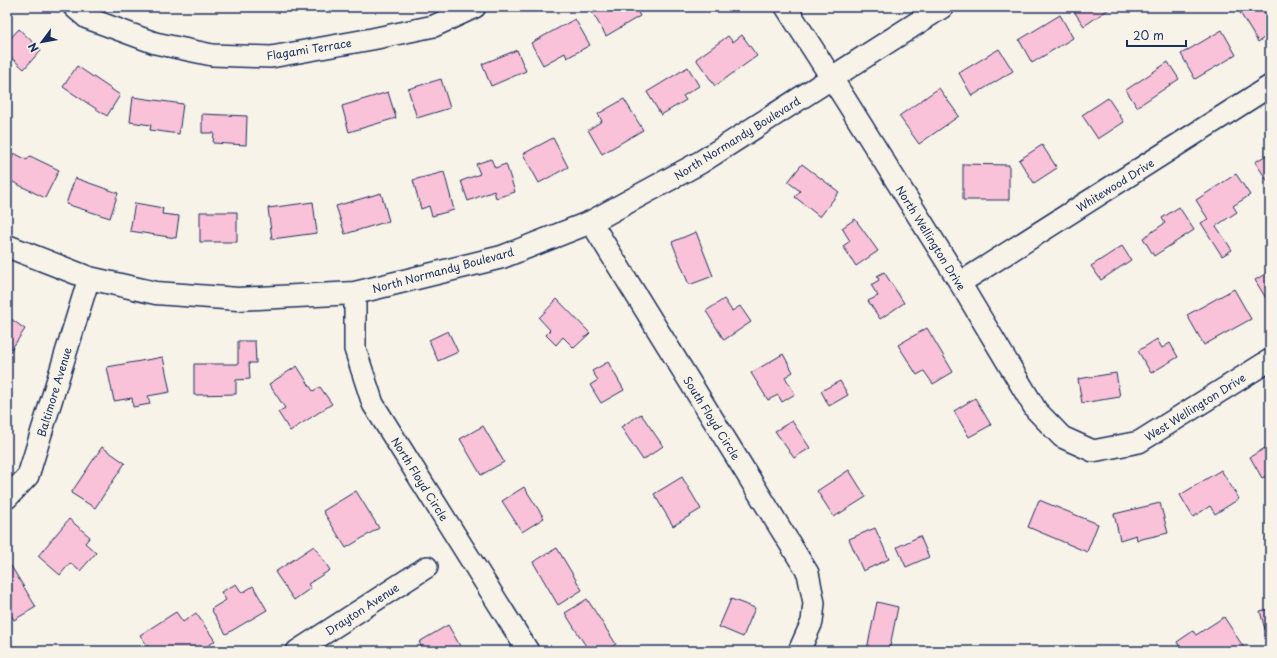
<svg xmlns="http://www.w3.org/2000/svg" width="1277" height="658" font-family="'Playpen Sans',sans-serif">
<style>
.building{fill:#fac2d8;stroke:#1b2f5e}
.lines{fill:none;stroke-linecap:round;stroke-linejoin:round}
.minor-casing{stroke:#1b2f5e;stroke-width:24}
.tertiary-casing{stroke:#1b2f5e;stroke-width:25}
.minor{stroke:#f7f3e8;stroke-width:21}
.tertiary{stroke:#f7f3e8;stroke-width:22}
.labels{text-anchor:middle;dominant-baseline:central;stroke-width:3;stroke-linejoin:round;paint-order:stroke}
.street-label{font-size:11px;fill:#1b2f5e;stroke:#f7f3e8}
</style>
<rect width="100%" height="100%" fill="#f7f3e8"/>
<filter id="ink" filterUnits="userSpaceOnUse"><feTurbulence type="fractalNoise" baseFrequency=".025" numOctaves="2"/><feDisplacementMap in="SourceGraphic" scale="8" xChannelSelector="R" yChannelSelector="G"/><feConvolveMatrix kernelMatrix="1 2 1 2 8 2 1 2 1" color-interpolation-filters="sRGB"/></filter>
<g filter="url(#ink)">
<path class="building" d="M595,7h40l5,9 -34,20 -15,-26z
M1071,7h41l-28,19z
M1245,7h25v27l-12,8 -19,-31z
M1060,15l13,23 -41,25 -13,-23z
M575,19l15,26 -23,13 -2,-5 -22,12 -12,-22z
M19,29l22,21 -17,19 -17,-15v-12z
M1222,30l14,25 -41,24 -14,-25z
M742,35l15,21 -42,30 -19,-27 32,-23 5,6z
M999,49l14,22 -41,25 -13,-23z
M517,50l9,21 -35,15 -9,-22z
M1168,62l11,17 -42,28 -11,-17z
M77,66l43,29 -13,21 -44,-29z
M688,67l11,19 -16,10 3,4 -25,15 -14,-23z
M441,79l9,29 -33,10 -9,-29z
M939,88l20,28 -40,28 -20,-28z
M388,92l8,26 -47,14 -7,-26z
M133,97l50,7 -4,30 -29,-4 1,-5 -21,-3z
M1108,98l16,24 -26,17 -16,-24z
M624,99l19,31 -41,24 -14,-24 14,-9 -4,-7z
M202,114l45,2 -1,29 -33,-2 1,-10h-12z
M553,138l15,29 -29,16 -16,-29z
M1042,145l15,23 -23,15 -15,-23z
M14,153l13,7 3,-4 29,14 -14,28 -38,-19v-11z
M1270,153v30h-1l-14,-21z
M491,159l4,9 11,-4 9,28 -19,6 -2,-7 -26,10 -7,-20 19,-7 -4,-10z
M802,164l37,28 -19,25 -25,-20 5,-6 -12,-9z
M963,164l46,1v35h-46z
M444,172l10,38 -22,6 -3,-10 -8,3 -8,-29z
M1236,174l14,21 -17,11 4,6 -21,14 16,24 -10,6 -21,-33 7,-4 -12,-19z
M75,178l43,15 -8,25 -44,-14z
M381,193l8,28 -44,13 -9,-28z
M313,202l4,31 -45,6 -4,-31z
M135,203l28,5 -1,6 17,2 -3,22 -46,-7z
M1179,207l15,23 -40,26 -11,-18 22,-15 -3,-5z
M200,212h37v30h-37z
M855,219l23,32 -22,15 -13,-20 7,-5 -8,-13z
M696,232l17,44 -24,9 -17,-43z
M1122,246l9,14 -30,20 -10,-14z
M1270,271v34l-15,-25z
M884,272l20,31 -24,16 -12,-18 10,-5 -7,-11 8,-5 -2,-4z
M1234,289l17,30 -47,26 -17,-30z
M557,299l33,34 -16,15 -11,-11 -7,8 -10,-10 4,-5 -11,-12z
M724,299l8,12 8,-5 11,16 -27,18 -18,-29z
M7,316l18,13 -18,27z
M927,328l26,44 -20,12 -9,-13 -7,4 -19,-30z
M448,331l10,21 -20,9 -9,-21z
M1157,339l5,9 8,-5 8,14 -27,16 -13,-22z
M238,341h17l1,22h-7l1,16 -14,1v14l-42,1v-31h44z
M783,354l10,18 -8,5 10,17 -13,8 -4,-7 -10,5 -17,-27z
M163,357l7,35 -22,4 2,8 -17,3 -1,-9 -18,3 -7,-34z
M608,362l16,28 -23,13 -11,-18 8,-5 -6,-9z
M297,366l16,25 7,-4 12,17 -42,27 -12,-19 7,-4 -16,-24z
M1116,373l4,24 -38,6 -4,-24z
M840,381l8,14 -19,11 -8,-15z
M975,398l16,27 -22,12 -15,-26z
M641,414l22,32 -20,14 -22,-33z
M792,421l18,27 -16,10 -19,-27z
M483,426l21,36 -23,13 -21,-36z
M1270,445v29l-8,4 -12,-21z
M102,447l23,16 -30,45 -24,-15z
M849,470l17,27 -32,20 -17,-26z
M1221,470l18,29 -24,15 -5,-8 -17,11 -13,-22z
M682,477l19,32 -28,17 -19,-32z
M524,487l20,31 -22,14 -20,-31z
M356,491l23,37 -33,20 -23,-37z
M1039,500l59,24 -11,28 -59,-25z
M1160,503l8,30 -31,7 -1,-5 -16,5 -6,-26z
M69,519l21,18 -5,6 11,10 -16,18 -10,-8 -10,12 -22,-19z
M875,528l14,31 -26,12 -14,-32z
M920,536l9,21 -23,10 -9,-20z
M314,546l16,24 -22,14 3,4 -17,12 -19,-28z
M557,548l25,42 -24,15 -25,-43z
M11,566l25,41 -22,13 -4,-7 -3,1v-45z
M236,584l6,9 11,-7 14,24 -41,24 -15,-25 15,-9 -5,-8z
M587,599l29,45 -10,7h-17l-24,-38z
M731,599l24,9 -12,29 -24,-10z
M877,602l21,5 -9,44h-15l-7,-2z
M1270,609v39l-10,-37z
M176,612l7,10 13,-9 19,28 -15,10h-49l-11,-16z
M1224,617l22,34h-64l-5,-9 16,-11 3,4z
M448,625l15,26h-39l-5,-9z"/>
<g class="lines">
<defs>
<path id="minor" d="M74,7l13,11 68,25 57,12 59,2 101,-18 62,-13 41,-19
M786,7l59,92 115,184 76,127 26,27 31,14 46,-9 131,-82
M591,222l217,351 6,30 -2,19 -13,29
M960,283l310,-197
M355,293v56l18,55 155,247
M7,498l21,-22 61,-198
M297,651l130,-84"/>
<path id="tertiary" d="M7,246l82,32 67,15 82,6 117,-6 147,-36 89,-35 110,-60 241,-155"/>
</defs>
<use href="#minor" class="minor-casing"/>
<use href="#tertiary" class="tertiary-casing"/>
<use href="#minor" class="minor"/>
<use href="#tertiary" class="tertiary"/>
</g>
</g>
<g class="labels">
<g class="street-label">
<text transform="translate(309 49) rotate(-9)">Flagami Terrace</text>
<text transform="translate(737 138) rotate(-32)">North Normandy Boulevard</text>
<text transform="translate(1115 185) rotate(-32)">Whitewood Drive</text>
<text transform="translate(931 238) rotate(58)">North Wellington Drive</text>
<text transform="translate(443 270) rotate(-15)">North Normandy Boulevard</text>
<text transform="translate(54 392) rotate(-73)">Baltimore Avenue</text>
<text transform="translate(1195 407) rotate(-32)">West Wellington Drive</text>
<text transform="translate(712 418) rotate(58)">South Floyd Circle</text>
<text transform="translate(420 479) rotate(58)">North Floyd Circle</text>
<text transform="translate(362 609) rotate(-33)">Drayton Avenue</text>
</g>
</g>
<rect width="1277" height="658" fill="none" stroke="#f7f3e8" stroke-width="24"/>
<rect x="12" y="12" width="1253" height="634" fill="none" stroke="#1b2f5e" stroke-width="1.5" filter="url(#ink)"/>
<g transform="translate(42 42) rotate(238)" stroke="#f7f3e8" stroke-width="3" paint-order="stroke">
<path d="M0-3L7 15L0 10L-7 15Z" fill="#1b2f5e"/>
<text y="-6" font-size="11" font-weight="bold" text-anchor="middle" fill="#1b2f5e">N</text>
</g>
<path d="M1127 40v6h59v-6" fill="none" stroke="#1b2f5e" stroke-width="2"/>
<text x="1133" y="40" font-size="12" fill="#1b2f5e" stroke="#f7f3e8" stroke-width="3" paint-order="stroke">20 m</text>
</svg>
